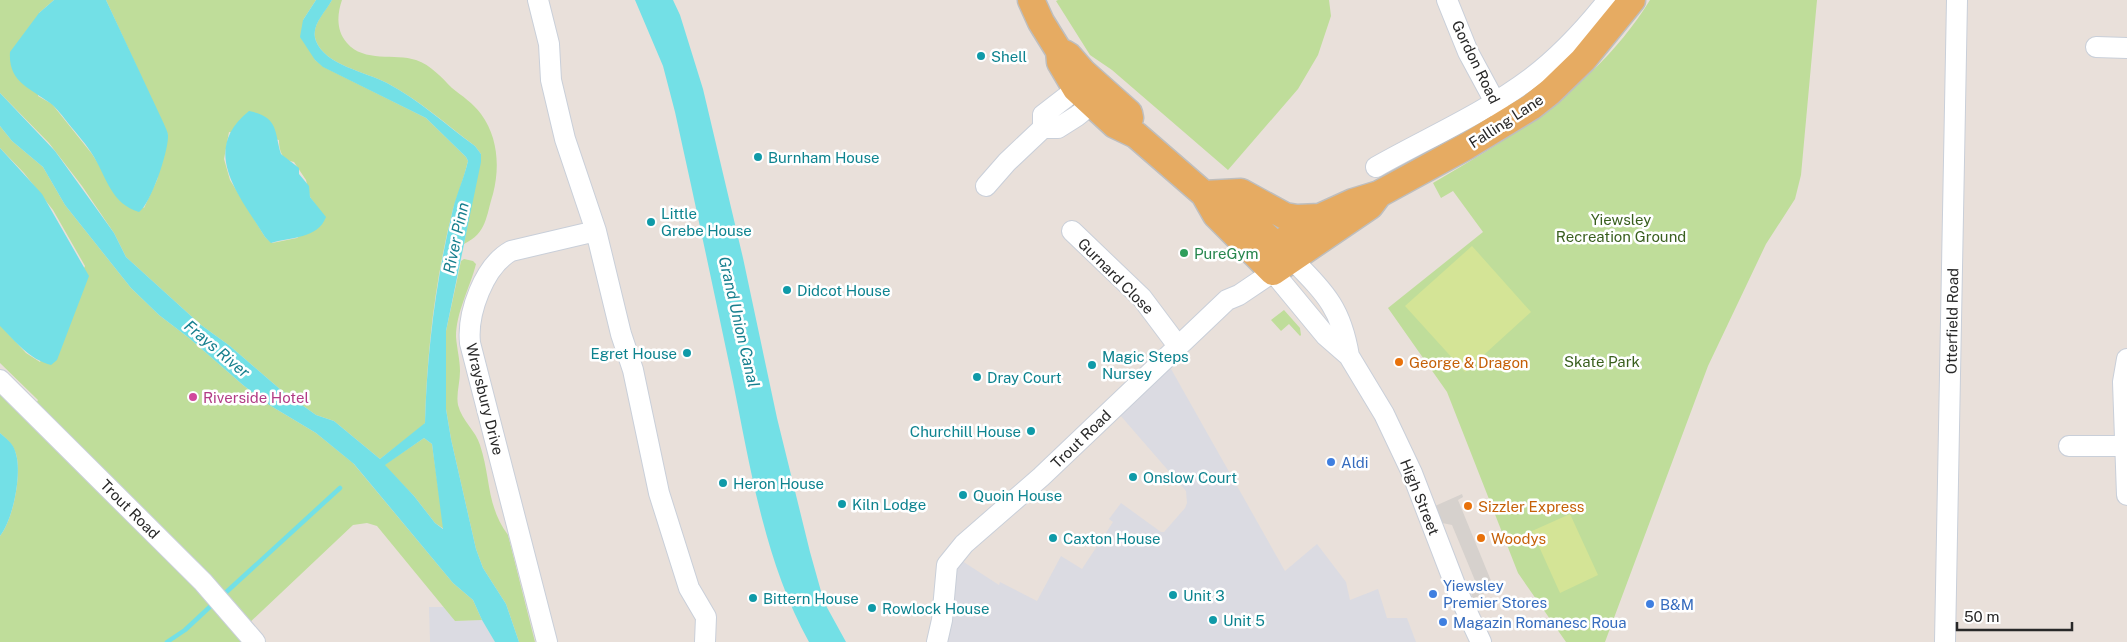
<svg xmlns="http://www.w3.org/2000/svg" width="2127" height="642" font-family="'Public Sans',sans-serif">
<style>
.industrial{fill:#dbdbe2}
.green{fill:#bfdd9a;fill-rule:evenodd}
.pitch{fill:#d4e496}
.plaza{fill:#d6d1cd}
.water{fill:#73e0e6;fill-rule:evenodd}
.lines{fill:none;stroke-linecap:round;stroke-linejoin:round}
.stream{stroke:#73e0e6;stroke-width:4.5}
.minor-casing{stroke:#c9cfd9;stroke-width:22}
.major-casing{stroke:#bebebe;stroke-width:29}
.minor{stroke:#fff;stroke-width:20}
.major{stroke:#e6ab62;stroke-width:26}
.culture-dot{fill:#0f9aa8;stroke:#fff;stroke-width:2}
.leisure-dot{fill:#2e9e5b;stroke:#fff;stroke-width:2}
.food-dot{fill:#e8710a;stroke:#fff;stroke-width:2}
.hotel-dot{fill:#d1479c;stroke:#fff;stroke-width:2}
.shop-dot{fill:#3f7fe0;stroke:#fff;stroke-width:2}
.labels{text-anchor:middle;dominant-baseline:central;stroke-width:5;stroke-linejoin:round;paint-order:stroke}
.culture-label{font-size:15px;fill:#0d838f;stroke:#fff;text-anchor:start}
.street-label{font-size:15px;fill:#282828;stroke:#fff}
.park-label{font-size:15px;fill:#395f1e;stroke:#fff}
.leisure-label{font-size:15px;fill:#27864d;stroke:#fff;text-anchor:start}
.food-label{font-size:15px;fill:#c56008;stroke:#fff;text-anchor:start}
.hotel-label{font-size:15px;fill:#b23c85;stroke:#fff;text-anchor:start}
.shop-label{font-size:15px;fill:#366cbe;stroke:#fff;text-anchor:start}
.water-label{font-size:16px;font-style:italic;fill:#167f8e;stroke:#fff}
</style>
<rect width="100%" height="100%" fill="#e9e0da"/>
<path class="industrial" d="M1166,360l119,211 32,-27 29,38 4,18 28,-11 9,29h20l9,24h-476l16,-85 43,28 1,-3 37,19 24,-45 21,13 31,-47 -4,-3 12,-16 40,29h3l21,-24 2,-5 -1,-12 -73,-84z
M429,607h16l10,14 27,-1 13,22h-65z"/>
<path class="green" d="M0,0h54l-15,13 -1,83 14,8 40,50 9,14 43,40 13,-28 11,-45 -62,-135h210l-13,20 12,40 9,7 102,51 40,39 2,4c-4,17 -10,32 -15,48 -18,70 -26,142 -28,214l-2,3 -43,33 -46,-38 -18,-6 -35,-25 -51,-44 -29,-21 -75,-68 -12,-24 -32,-47 -33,-43 -49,-50zM229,132l50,8c0,11 3,20 15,22l12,18 4,17 15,21 -28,20 -25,5 -7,-6 -35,-57 -6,-21z
M332,0h10c-5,14 -6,31 5,43 17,20 48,10 69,17 15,5 26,18 36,28 10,8 21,15 29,26 17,23 19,53 12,80 -7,22 -6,39 -29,50l17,-90 -6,-8c-28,-21 -56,-46 -88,-63 -21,-11 -62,-18 -71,-42 -6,-15 9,-29 16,-41z
M1058,0h271l2,16 -13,39 -20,34 -70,81 -116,-100 -22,-15 -34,-54z
M1650,0h167l-16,175 -6,24 -29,45 -58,122 -103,276h-39l-48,-69 -71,-181 -59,-84 95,-76 -30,-41 -12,7 -8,-15c83,-48 165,-99 217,-183z
M0,126l12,15 31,26 22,38 66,83 28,27 30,23 54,47 23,18 50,30 37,30 100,120 20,17 9,20 -27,1 -78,-95 -10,-3 -14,2 -106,100 -214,-216 5,-9 -38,-37v-38l26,28 14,9 45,-96 -32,-56 -29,-37 -24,-25z
M464,259l9,2 3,3c-6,24 -20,48 -20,73 1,12 4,23 4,34 0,12 -4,23 -2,34 4,16 18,26 22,40 11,33 6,60 28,90l27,107h-16l-13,-38 -23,-36 -7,-19 -25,-110 -5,-30v-78l15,-70z
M1284,310l16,18 1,7 -1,1 -11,-12 -8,7 -10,-11z
M0,387l200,206 41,49h-241v-106c13,-16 22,-62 16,-82 -3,-10 -9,-15 -16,-21z
M424,438l8,6 12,85 -9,-6 -21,-27 -30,-31z"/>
<path class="pitch" d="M1472,246l59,66 -66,60 -60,-66z
M1570,514l28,61 -38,18 -28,-62z"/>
<path class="plaza" d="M1462,494l1,3 -5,3 36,88 -21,11 -2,-6 5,-10 -24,-58 -10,-2 -7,-17z"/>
<path class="water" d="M54,0h52l58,124c1,3 4,8 4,11 1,15 -17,69 -29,77 -27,-8 -32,-33 -45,-55 -7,-12 -17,-23 -26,-34 -5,-6 -11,-15 -18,-20 -20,-15 -42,-21 -40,-51l29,-39z
M316,0h16c-7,13 -22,26 -16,41 9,24 50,31 71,42 32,17 59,42 88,63l6,8v8l-35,169v78l5,30 25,110 7,19 23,36 13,38h-24l-13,-22 -9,-20 -20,-17 -99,-119 -38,-31 -50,-30 -23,-18 -54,-47 -30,-23 -28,-27 -66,-83 -22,-38 -31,-26 -12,-15v-33l55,58 59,82 12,24 75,68 29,21 51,44 35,25 18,6 46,38 45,-36c2,-72 11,-144 28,-214 4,-16 11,-31 15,-48l-2,-4 -40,-39 -103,-51 -8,-7 -15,-23 3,-17zM424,438l8,6 11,85 -8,-6 -21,-27 -29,-31z
M635,0h38l7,15 23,74 40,169 34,160 33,134 14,50 22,40h-37c-44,-80 -58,-171 -76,-260 -19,-90 -38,-180 -58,-270l-12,-46z
M249,111c30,6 25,20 32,43l18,14v6l10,12 1,11 16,20c-8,22 -36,20 -55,26l-6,-6c-25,-41 -66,-86 -16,-126z
M0,148l42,46 47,82 -32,84 -6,5c-22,-6 -35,-23 -51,-39z
M0,433c7,6 14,11 16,21 6,20 -3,66 -16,82z"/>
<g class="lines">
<path class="stream" d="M222,596l118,-108
M167,642l18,-12 29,-27"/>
<defs>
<path id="minor" d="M538,0l11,44 2,36 14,59 31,92 25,103 12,36 26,123 30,95 17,29 -1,25
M1447,0l21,52 34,63
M2096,47l31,1
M1043,128h15l19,-12 26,-21
M1043,128v-13l44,-34
M1376,167c51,-29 107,-53 155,-89 29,-22 54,-49 77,-78
M986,186l21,-24 36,-34
M1072,231l70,67 36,48
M1292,259c34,35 49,49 57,97
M2127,359l-4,23 4,113
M0,380l203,202 52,60
M2069,446h56
M547,642l-77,-299c-3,-30 14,-77 41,-92l85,-20
M937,642l5,-22 5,-55 17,-21 77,-67 186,-177 12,-5 34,-23 53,64 23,20 35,58 28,59 47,122 22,47
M1945,642l12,-642"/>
<path id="major" d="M1031,0l10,22 18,29 1,11 16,27 39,36 21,10 68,59 12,21 57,57 97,-66 9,-12
M1064,53l5,3 14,16 46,41 1,5
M1204,194l37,-2 44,24 12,2 23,-1
M1209,196l20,6 61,56
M1262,259l15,-14 43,-28 33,-15 26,-8 88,-48 64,-39 19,-15 33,-32 49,-60"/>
</defs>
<use href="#minor" class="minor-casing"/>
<use href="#major" class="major-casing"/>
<use href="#minor" class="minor"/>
<use href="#major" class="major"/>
</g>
<g class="culture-dot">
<circle cx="981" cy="56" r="5"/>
<circle cx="758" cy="157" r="5"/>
<circle cx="651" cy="222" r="5"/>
<circle cx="787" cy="290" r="5"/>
<circle cx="687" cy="353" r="5"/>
<circle cx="1092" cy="365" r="5"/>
<circle cx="977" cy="377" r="5"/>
<circle cx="1031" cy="431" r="5"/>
<circle cx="1133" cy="477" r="5"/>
<circle cx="723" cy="483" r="5"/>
<circle cx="963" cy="495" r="5"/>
<circle cx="842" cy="504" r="5"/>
<circle cx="1053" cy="538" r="5"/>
<circle cx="1173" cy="595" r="5"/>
<circle cx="753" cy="598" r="5"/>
<circle cx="872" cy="608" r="5"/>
<circle cx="1213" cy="620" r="5"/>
</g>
<circle class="leisure-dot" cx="1184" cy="253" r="5"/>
<g class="food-dot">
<circle cx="1399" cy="362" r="5"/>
<circle cx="1468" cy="506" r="5"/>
<circle cx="1481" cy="538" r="5"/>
</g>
<circle class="hotel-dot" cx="193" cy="397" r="5"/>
<g class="shop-dot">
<circle cx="1331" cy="462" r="5"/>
<circle cx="1433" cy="594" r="5"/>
<circle cx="1650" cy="604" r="5"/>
<circle cx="1443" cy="622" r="5"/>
</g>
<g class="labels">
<g class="culture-label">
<text x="991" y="56">Shell</text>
<text x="768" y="157">Burnham House</text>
<text x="661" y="213">Little<tspan x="661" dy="17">Grebe House</tspan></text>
<text x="797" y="290">Didcot House</text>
<text x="677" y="353" text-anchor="end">Egret House</text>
<text x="1102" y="356">Magic Steps<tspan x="1102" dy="17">Nursey</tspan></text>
<text x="987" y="377">Dray Court</text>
<text x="1021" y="431" text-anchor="end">Churchill House</text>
<text x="1143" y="477">Onslow Court</text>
<text x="733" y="483">Heron House</text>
<text x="973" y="495">Quoin House</text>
<text x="852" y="504">Kiln Lodge</text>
<text x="1063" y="538">Caxton House</text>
<text x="1183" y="595">Unit 3</text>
<text x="763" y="598">Bittern House</text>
<text x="882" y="608">Rowlock House</text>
<text x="1223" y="620">Unit 5</text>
</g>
<g class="street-label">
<text transform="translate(1476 62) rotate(64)">Gordon Road</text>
<text transform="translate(1506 121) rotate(-33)">Falling Lane</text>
<text transform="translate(1116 276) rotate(45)">Gurnard Close</text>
<text transform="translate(1952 321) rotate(-89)">Otterfield Road</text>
<text transform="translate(485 399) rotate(76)">Wraysbury Drive</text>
<text transform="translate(1081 439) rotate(-44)">Trout Road</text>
<text transform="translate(1420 497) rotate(68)">High Street</text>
<text transform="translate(130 509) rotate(45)">Trout Road</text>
</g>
<g class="park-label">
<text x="1621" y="219">Yiewsley<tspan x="1621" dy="17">Recreation Ground</tspan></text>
<text x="1602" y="361">Skate Park</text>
</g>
<g class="leisure-label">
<text x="1194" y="253">PureGym</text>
</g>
<g class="food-label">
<text x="1409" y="362">George &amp; Dragon</text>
<text x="1478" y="506">Sizzler Express</text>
<text x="1491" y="538">Woodys</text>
</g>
<g class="hotel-label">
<text x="203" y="397">Riverside Hotel</text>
</g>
<g class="shop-label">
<text x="1341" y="462">Aldi</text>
<text x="1443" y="585">Yiewsley<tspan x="1443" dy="17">Premier Stores</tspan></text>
<text x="1660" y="604">B&amp;M</text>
<text x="1453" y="622">Magazin Romanesc Roua</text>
</g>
<g class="water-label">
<text transform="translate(456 238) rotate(-78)">River Pinn</text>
<text transform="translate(739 322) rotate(77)">Grand Union Canal</text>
<text transform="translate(217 349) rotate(40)">Frays River</text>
</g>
</g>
<path d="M1957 622v8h115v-8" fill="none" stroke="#282828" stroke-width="2.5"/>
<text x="1964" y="622" font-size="15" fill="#282828" stroke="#ffffff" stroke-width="4" paint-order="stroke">50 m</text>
</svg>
